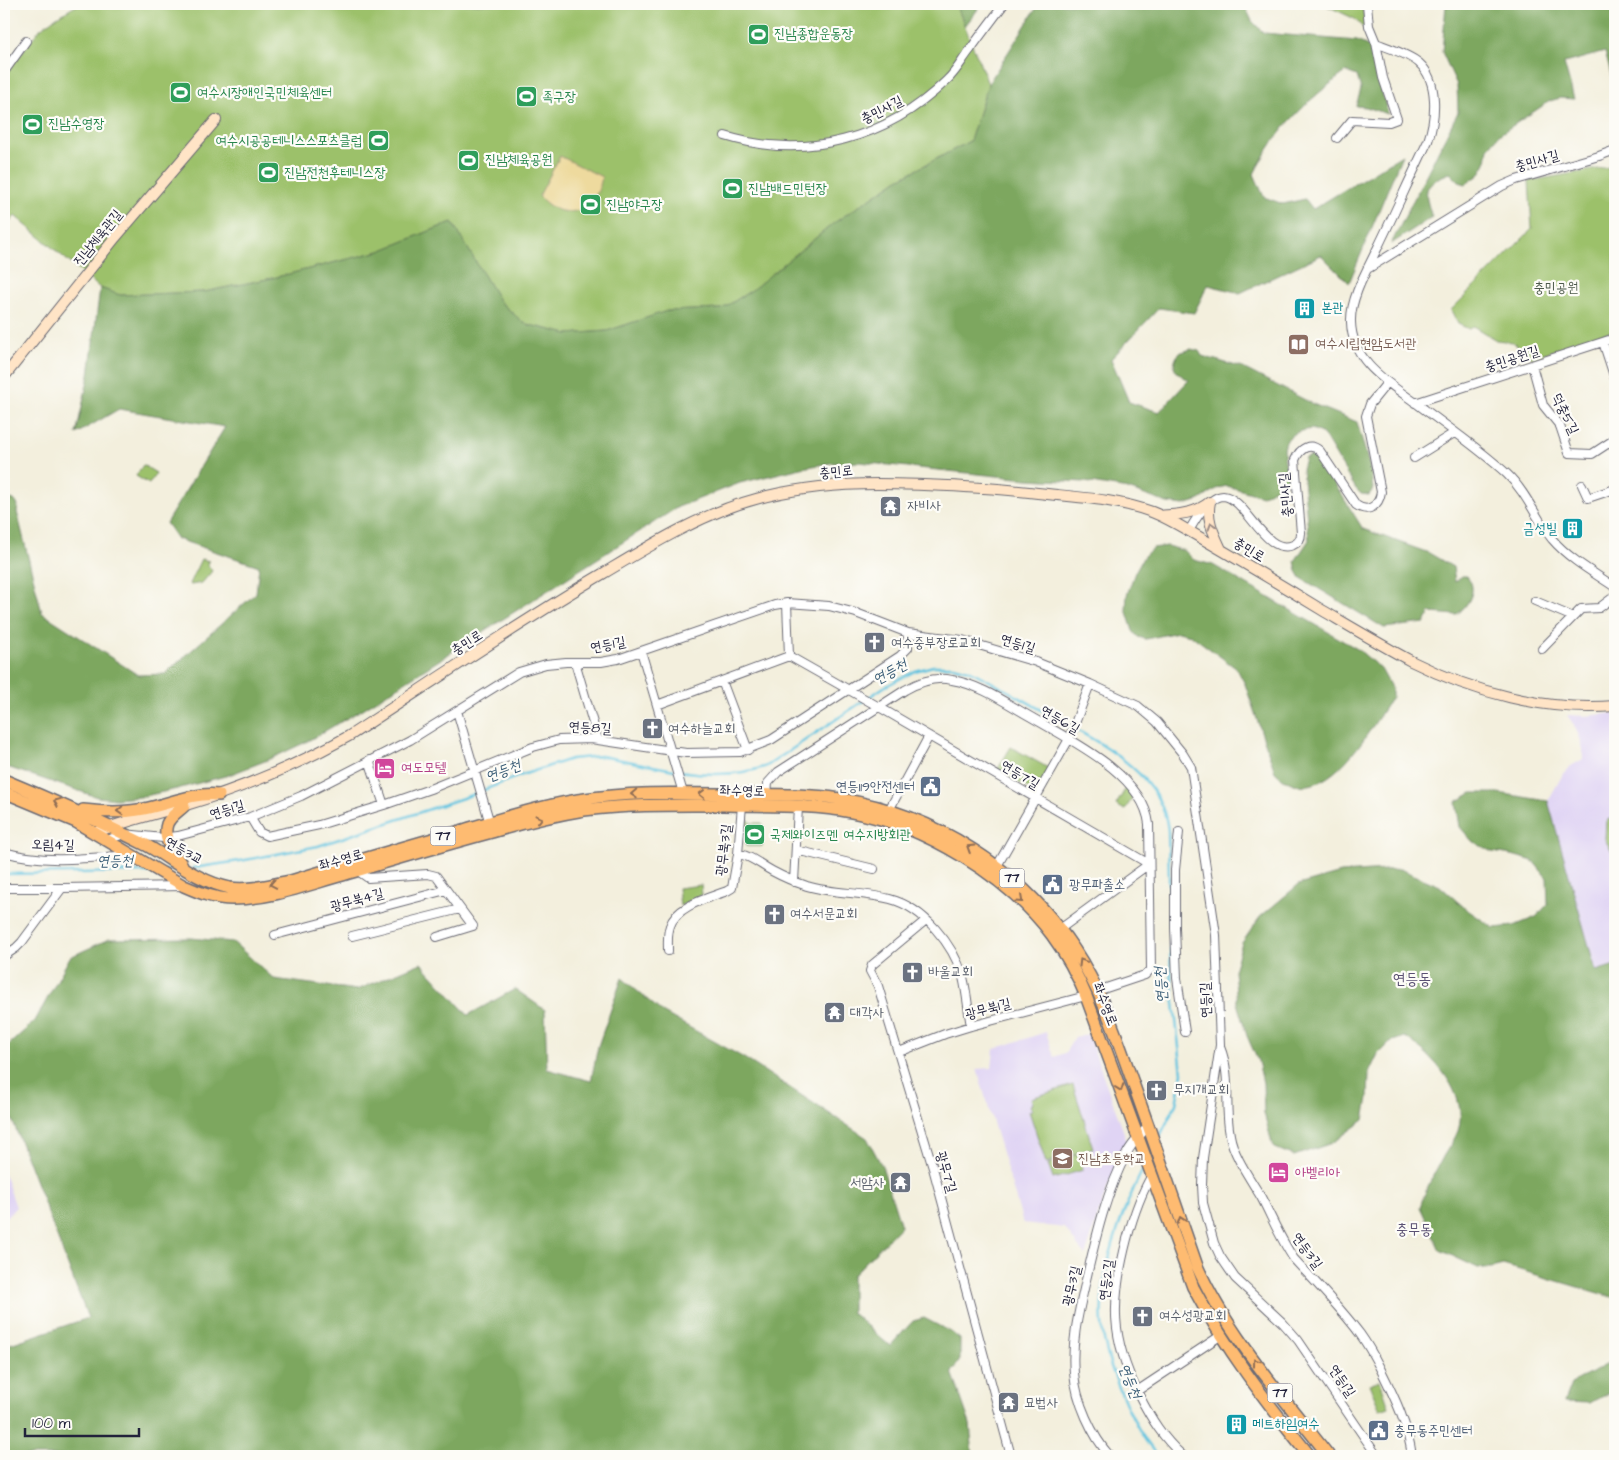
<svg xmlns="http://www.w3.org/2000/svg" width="1619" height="1460" font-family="'Architects Daughter','Poor Story',sans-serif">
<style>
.built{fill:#e0d4f4}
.green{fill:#9cc16b;stroke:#5f7253}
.forest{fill:#7da75f;stroke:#50644d}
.sand{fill:#eeda9e;stroke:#887e6c}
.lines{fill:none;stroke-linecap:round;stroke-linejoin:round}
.stream{stroke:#62c4e0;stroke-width:2.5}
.street-casing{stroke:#6b6a74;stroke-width:10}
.secondary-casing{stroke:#6b6a74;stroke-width:12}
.primary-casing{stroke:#6b6a74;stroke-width:14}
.street{stroke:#fff;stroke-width:8}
.secondary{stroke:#ffe4c6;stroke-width:10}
.primary{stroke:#febb71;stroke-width:11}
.oneway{stroke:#9c8d87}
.oneway2{stroke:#906e56}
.labels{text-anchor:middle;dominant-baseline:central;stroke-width:4.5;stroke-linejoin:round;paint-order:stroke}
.shield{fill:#fdfcf7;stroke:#646373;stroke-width:1}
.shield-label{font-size:12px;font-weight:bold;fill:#22223b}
.leisure-label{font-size:14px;fill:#27864d;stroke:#fdfcf7;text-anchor:start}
.street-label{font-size:14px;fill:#22223b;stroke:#fdfcf7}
.park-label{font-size:14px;fill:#4d5a4c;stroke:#fdfcf7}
.culture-label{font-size:14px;fill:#0d838f;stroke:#fdfcf7;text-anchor:start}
.education-label{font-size:14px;fill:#785e54;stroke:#fdfcf7;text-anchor:start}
.worship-label{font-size:14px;fill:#5b616d;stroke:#fdfcf7;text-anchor:start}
.hotel-label{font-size:14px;fill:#b23c85;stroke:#fdfcf7;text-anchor:start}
.service-label{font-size:14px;fill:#4e5e75;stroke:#fdfcf7;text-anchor:start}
.water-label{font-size:15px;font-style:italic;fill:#385b75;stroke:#fdfcf7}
.neighbourhood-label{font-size:15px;fill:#5b5174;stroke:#fdfcf7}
.quarter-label{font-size:16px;fill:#5b5174;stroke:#fdfcf7}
</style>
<rect width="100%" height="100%" fill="#fdfcf7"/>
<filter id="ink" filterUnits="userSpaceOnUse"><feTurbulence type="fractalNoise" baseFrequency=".02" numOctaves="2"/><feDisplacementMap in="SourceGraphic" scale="10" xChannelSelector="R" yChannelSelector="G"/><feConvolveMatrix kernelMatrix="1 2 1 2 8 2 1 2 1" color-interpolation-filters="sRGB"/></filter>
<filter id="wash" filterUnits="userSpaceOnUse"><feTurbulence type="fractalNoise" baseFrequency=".0096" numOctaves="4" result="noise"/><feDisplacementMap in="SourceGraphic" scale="20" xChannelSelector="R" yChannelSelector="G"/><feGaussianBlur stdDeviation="1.12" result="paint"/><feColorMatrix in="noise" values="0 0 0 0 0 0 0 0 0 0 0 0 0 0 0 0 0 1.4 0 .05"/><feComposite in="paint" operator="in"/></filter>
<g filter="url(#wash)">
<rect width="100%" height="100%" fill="#f3efdd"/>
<path class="built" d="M1615,713v252l-19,7 -48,-171 15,-27 8,-8 12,-7 -1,-16 -8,-18 -7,-10 19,1z
M1046,1032l8,25 11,-4 10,-16 13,-3 39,107 -21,50 -21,65 -20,-28 -42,-5 -46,-154 15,-1 2,-19z
M4,1173l12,34 -12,12z"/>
<path class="green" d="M79,4h877l32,80 -18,57 -73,39 -63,43 -82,67 -30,19 -55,2 -60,20 -39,3 -43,-10 -25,-22 -48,-80 -72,29 -103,26 -73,15 -84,3 -20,-7 -85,-72 -11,13v-154l35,-45 13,-10z
M1323,4h39l4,27 -11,-12z
M1615,166v164l-85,28 -17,-16 -17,-2 -23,-14 -4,3 -11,-5 -7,-14 81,-81 -3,-48z
M143,465l13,8 -7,11 -13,-8z
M201,559l8,2 -1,4 4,6 -10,12 -11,2 -2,-1z
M1011,747l39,22 -12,21 -5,1 -36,-21z
M1126,788l7,9 -8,13 -9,-5z
M1615,816v42l-10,-19 1,-18z
M746,820h3l2,3h11v23h-16z
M701,885l1,10 -22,11 -2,-18z
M1073,1085l20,63 -47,15 -17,-52 3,-1 -2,-5 3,-1 -2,-6z
M1078,1154l5,16 -30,9 -5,-15z
M1380,1380l9,27 -9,3 -11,-26z"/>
<path class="forest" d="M956,4h26l-17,22z
M1039,4h205l8,17 12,12 93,8 13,6 18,67 -22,-7 -10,-1 5,-17 -4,-13 -11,-4c-40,29 -70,58 -92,102l10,23 19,7 22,-5 8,10 89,-54 -53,128 -28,-28 -81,38 -32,-8 -14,28 -35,-5 -48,51 18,43 30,10 30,-32c-13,-7 -20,-12 -10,-27l12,-4 8,2 3,5 41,12 70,36 44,18 14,49 2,18 -4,6 -8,-1 -5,-5 -33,-55 -11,-5c-36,4 -29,24 -23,51l-27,16 -35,-10 -9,2 -18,12 -16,5 -17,-2 -39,-14 -43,-7 -58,-3 -168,-17 -28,1 -30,5 -61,15 -62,24 -315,202 -57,33 -36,17 -41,16 -52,14 -37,8 -24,2 -19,-2 -93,-31v-269l10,3 4,5 -1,7 25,101 96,62 27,-1 91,-81 3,-27 -82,-27 -11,-16 59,-96 -106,-18 -43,25 13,-59 11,-87 20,7 84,-3 73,-15 103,-26 72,-29 48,80 25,22 43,10 39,-3 60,-20 55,-2 30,-19 82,-67 63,-43 73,-39 18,-57z
M1446,4h169v86l-10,-38 -41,11 10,36 -14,-1 -10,3 -50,33 -12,14 -2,15 -7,12 -13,9 -7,-2 -9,-9c-27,10 -27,17 -18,44l-41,27 67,-132 -1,-27 -15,-33z
M1311,456l7,2 3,4 42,67 66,24 24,14 2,15 7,-6h5c12,14 1,30 -11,39l-26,-2 -5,10 -41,5 -83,-50 -4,-7 -2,-10 14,-21 -7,-71 3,-11z
M1167,546l18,5 9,9 19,5 146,85 22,19 11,20v8c-23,33 -69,122 -117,75l-30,-88 -8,-15 -46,-34 -13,-3 -32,7 -8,-2 -5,-6 -7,-22 1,-14 8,-23 9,-16 9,-8z
M1472,793h26l50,8 48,170 19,-6v333l-112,-33 -12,3h-13l-38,-18 -20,-43c6,-19 15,-35 24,-52 5,-8 11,-16 14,-24 12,-36 -25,-76 -53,-94l-15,5 -12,12 -9,19 -1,25 -4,22 -32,23 -38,13 -21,-9 -9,-34 -1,-30 -5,-22 -11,-25 -10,-33 -3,-32 8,-28 18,-26 38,-32 43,-12 59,-4 40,17 26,23 28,19 20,-2 22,-9 12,-13 -1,-26 -14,-17 -21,-6 -20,-3 -20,-11 -12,-14 -4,-25z
M191,938l42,4 41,37 83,11 64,-27 47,52 47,-26 30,21 2,59 44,12 7,-35 24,-68 40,34 82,46 123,80 15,28 19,60 -49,50v37l38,33 23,-25 11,-3 27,14 9,7v21l-8,12 18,52 3,32h-969v-110l84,-28 -81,-212 -3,1v-58l31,-28 35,-64 39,-18z
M1615,1360v30l-26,13 -25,-1 7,-18z"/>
<path class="sand" d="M560,156l42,21c-6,36 -39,47 -63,19z"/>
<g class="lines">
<path class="stream" d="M679,771c28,4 61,5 88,-5l117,-79 31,-16 18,-5h21l15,4 17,9c24,13 47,26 71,40 43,24 106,55 111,112l3,146 11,96 -6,31 -18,36
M193,868l47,-7 78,-15 148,-49 56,-22 49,-16 30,-3 73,14
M165,870l12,-1
M4,874l146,-2
M1144,1167c-22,43 -46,108 -42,157 2,28 13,55 24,80 9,18 18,38 32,52"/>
</g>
</g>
<g filter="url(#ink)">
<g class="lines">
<defs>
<path id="street" d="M1367,4l2,22 7,17c12,5 33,11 43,20 20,18 17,55 9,78 -17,35 -33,71 -50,106 -10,21 -28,51 -27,75 1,42 40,62 69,84 29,22 60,43 87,68 19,18 29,44 45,65 17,20 42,34 63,48
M4,72l22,-31
M725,136c81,25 162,3 222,-56 9,-8 15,-20 23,-30 11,-16 23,-31 34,-46
M1337,138l15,-18 37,2 8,-3 -14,-41 -7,-35
M1369,268l133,-82 14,-6 83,-24 16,-6
M1603,342l12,37
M1532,365l11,40 17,21 9,27 23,1 23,-15
M1415,403l200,-65
M1414,458l40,-25
M1582,485l6,13 27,-9
M1189,531c6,-11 20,-35 34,-35 23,1 42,61 70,49 5,-2 8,-6 8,-12l-6,-73c5,-12 15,-18 25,-9l36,54c13,9 23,0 25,-13l-15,-76 4,-12 17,-21
M1535,601l38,16
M787,603l2,53
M1542,649l39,-40 18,-1 16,-12
M641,651l42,142
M575,662l23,78
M722,681l26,69
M657,705l132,-49 90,51 270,157
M457,711l34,116
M369,760l15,45
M767,795l1,-12 10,-11 127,-82c14,-8 30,-14 47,-10 29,5 54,23 79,37 39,23 112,57 118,107l2,145 -6,6 -48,16
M889,810l40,-74
M250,817l9,15 8,4 52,-11 65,-20 46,-16 103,-42 26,-7 32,-1 95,14 54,-1 31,-12 129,-84 8,-8v-15
M1179,832l-4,38v58l2,50 8,54
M107,840l17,-6 39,4 15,-2 72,-19 51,-21 109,-56 109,-68 27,-8 20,-2h35l17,-3 157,-54 12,-2 42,3 27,7 52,20 54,7 74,22 54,22 48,22 19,16 26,32 8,13 25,168 4,110 -17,113 -1,27 1,18 11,40 6,13 15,22 48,45 15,17 79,116
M796,850l78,19
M4,852c41,12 85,6 127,3
M738,854c12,1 23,11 34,17 11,6 23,11 35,15 26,8 56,6 83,13 34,9 63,45 73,78 4,16 5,33 8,49
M997,866l72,-127 21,-55
M358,871l10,7 60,-4 8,2 37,50 -36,11
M794,882l4,-75
M4,888h58
M926,920l-54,45 -2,6 8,15 55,182 78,288
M1060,929l89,-65
M275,935l171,-45
M352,936l108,-27
M668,951c0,-8 -1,-17 2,-25 7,-21 39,-28 57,-35l5,-3 6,-34 4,-49
M4,956l12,-8 6,-6 40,-54 122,-2
M1220,1047c12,29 4,59 10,88 3,20 21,45 31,62 11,21 20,43 33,62 22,24 46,48 66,75 8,11 15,24 21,36 14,28 27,55 31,86
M899,1052l46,-18 26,-8 115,-30
M1152,1175c-12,20 -19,42 -25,64 -16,62 -17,98 12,156 12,24 24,43 44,61
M1137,1391l83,-55
M1110,1456c-18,-20 -34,-55 -36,-83 -3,-32 5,-62 12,-93 10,-43 20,-88 41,-127 5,-10 14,-18 21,-27"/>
<path id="secondary" d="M4,377l111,-139 101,-118
M1210,502c-4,17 4,32 11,47
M1161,516c19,-2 34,-2 49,-14
M94,833c30,-12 62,-19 92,-28 57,-17 111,-40 163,-69 85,-55 168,-112 255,-163 47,-28 99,-60 152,-74 75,-21 152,-15 228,-11 25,1 49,5 73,7 32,3 65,6 95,17 13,5 25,12 37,19 45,26 89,52 133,79 29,17 59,35 89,51 62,31 135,51 204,45"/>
<path id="primary" d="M4,780c48,20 95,41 142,65 27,15 53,37 84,43 20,3 42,-4 61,-7 55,-17 110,-33 166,-49 40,-12 80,-25 121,-32 47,-8 95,-7 143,-6 39,1 80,-1 119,5 95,15 181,70 234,150 30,45 46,98 64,148 20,56 39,112 59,169 31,69 85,130 132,190
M4,792l72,30 108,64c16,7 31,13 48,13 37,0 72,-13 107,-23 51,-15 101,-30 153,-44 30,-9 61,-17 92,-22 46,-6 93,-5 139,-5 43,1 87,-1 129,7 72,13 156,64 200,123 14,19 25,39 34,61l107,291c32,61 74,116 117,169
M83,810c18,2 38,3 55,0 28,-4 52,-18 81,-15
M182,865c-8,-11 -20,-26 -15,-41 3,-8 12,-13 17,-18"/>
</defs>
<use href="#street" class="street-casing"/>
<use href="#secondary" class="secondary-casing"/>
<use href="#primary" class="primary-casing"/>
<use href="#street" class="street"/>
<use href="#secondary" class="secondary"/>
<use href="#primary" class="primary"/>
</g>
<defs><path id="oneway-chevron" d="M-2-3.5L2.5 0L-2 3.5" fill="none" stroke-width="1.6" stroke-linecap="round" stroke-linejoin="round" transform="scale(1.25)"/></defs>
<use class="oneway" href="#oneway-chevron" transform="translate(1212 526) rotate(-107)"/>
<g class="oneway2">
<use href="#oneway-chevron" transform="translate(634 794) rotate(177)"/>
<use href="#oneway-chevron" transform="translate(702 794) rotate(-179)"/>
<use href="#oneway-chevron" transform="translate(57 802) rotate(-158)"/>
<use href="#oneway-chevron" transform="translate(120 811) rotate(177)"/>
<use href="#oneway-chevron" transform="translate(539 819) rotate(-14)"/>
<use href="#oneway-chevron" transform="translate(970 848) rotate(-148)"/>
<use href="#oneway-chevron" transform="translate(273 884) rotate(169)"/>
<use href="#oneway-chevron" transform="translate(1020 900) rotate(42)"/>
<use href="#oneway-chevron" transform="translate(1082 962) rotate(-121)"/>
<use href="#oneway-chevron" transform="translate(1120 1088) rotate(70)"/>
<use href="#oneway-chevron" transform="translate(1181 1220) rotate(-109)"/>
<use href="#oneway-chevron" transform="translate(1256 1362) rotate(-127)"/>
</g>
</g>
<defs>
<symbol id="stadium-square" viewBox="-11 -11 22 22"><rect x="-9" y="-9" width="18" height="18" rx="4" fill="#2e9e5b" stroke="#fdfcf7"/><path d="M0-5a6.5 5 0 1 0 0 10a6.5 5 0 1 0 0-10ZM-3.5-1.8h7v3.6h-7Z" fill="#fff"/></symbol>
<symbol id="building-square" viewBox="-11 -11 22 22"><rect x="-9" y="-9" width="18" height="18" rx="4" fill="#0f9aa8" stroke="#fdfcf7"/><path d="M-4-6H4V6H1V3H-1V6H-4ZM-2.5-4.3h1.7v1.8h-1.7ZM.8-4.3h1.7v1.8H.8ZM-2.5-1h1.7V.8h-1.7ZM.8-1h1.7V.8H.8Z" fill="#fff"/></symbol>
<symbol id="library-square" viewBox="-11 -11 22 22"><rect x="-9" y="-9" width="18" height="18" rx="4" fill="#8d6e63" stroke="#fdfcf7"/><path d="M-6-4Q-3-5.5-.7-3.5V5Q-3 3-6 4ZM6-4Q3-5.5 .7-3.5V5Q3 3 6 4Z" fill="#fff"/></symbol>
<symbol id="temple-square" viewBox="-11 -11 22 22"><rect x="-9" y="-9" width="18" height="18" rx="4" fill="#6b7280" stroke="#fdfcf7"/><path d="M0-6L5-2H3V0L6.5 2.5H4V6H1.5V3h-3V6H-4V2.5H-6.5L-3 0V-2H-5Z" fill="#fff"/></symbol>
<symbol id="church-square" viewBox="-11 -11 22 22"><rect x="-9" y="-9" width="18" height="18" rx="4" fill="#6b7280" stroke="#fdfcf7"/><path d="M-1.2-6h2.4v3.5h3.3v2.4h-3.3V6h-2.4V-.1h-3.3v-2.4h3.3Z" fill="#fff"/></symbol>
<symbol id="hotel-square" viewBox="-11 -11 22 22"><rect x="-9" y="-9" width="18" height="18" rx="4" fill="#d1479c" stroke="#fdfcf7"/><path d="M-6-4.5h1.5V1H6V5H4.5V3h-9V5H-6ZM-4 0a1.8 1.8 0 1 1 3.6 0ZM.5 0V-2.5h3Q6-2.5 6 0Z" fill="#fff"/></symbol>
<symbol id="civic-square" viewBox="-11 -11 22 22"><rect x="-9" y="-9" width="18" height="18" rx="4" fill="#5c6f8a" stroke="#fdfcf7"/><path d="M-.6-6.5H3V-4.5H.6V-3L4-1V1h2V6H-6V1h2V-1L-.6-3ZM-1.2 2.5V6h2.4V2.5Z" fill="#fff"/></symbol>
<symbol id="school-square" viewBox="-11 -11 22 22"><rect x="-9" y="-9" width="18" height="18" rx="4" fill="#8d6e63" stroke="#fdfcf7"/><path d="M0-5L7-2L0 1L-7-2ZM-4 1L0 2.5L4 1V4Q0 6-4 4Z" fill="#fff"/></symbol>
</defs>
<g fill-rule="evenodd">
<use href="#stadium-square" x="746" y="22" width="25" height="25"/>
<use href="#stadium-square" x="168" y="80" width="25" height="25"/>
<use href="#stadium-square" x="514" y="84" width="25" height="25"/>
<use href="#stadium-square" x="20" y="112" width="25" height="25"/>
<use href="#stadium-square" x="366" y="128" width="25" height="25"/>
<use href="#stadium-square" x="456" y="148" width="25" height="25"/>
<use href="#stadium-square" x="256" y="160" width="25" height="25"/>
<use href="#stadium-square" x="720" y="176" width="25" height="25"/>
<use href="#stadium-square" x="578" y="192" width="25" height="25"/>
<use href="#building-square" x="1292" y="296" width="25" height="25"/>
<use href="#library-square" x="1286" y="332" width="25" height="25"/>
<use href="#temple-square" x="878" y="494" width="25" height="25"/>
<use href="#building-square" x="1560" y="516" width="25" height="25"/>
<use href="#church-square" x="862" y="630" width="25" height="25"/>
<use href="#church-square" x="640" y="716" width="25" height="25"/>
<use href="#hotel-square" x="372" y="756" width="25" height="25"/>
<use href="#civic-square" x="918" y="774" width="25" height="25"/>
<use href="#stadium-square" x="742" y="822" width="25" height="25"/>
<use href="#civic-square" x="1040" y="872" width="25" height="25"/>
<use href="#church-square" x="762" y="902" width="25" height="25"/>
<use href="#church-square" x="900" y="960" width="25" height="25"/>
<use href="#temple-square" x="822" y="1000" width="25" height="25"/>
<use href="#church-square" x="1144" y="1078" width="25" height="25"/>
<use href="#school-square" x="1050" y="1146" width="25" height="25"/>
<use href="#hotel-square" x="1266" y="1160" width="25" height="25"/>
<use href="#temple-square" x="888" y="1170" width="25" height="25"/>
<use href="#church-square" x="1130" y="1304" width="25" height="25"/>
<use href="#temple-square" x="996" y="1390" width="25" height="25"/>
<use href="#building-square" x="1224" y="1412" width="25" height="25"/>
<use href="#civic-square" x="1366" y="1418" width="25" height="25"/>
</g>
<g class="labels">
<g class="shield">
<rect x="430.5" y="826.5" width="25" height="19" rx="4"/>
<rect x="999.5" y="868.5" width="25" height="19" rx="4"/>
<rect x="1267.5" y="1383.5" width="25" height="19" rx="4"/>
</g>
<g class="shield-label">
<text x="443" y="836">77</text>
<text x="1012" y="878">77</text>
<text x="1280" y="1393">77</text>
</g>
<g class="leisure-label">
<text x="774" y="34">진남종합운동장</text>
<text x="197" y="93">여수시장애인국민체육센터</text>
<text x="542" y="97">족구장</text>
<text x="48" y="124">진남수영장</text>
<text x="362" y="141" text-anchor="end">여수시공공테니스스포츠클럽</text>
<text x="485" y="160">진남체육공원</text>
<text x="284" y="173">진남전천후테니스장</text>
<text x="748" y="189">진남배드민턴장</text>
<text x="606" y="205">진남야구장</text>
<text x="770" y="835">국제와이즈멘 여수지방회관</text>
</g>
<g class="street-label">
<text transform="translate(882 110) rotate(-27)">충민사길</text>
<text transform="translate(1537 161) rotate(-16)">충민사길</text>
<text transform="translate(98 238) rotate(-51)">진남체육관길</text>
<text transform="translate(1512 359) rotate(-18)">충민공원길</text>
<text transform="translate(1565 414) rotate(64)">덕충5길</text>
<text transform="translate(836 472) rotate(-5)">충민로</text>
<text transform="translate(1286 495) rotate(-95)">충민사길</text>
<text transform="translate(1249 550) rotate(31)">충민로</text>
<text transform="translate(467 643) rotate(-33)">충민로</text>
<text transform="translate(1018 644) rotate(17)">연등1길</text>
<text transform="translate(608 645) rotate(-11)">연등1길</text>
<text transform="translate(1060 720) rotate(30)">연등6길</text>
<text transform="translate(590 728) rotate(3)">연등8길</text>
<text transform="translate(1020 775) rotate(31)">연등7길</text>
<text transform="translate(742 791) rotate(1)">좌수영로</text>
<text transform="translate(227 810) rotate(-17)">연등1길</text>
<text transform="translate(53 845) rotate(2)">오림4길</text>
<text transform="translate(724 850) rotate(-83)">광무북3길</text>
<text transform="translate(184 851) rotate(30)">연등3교</text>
<text transform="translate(341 860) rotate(-16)">좌수영로</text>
<text transform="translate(357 900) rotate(-15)">광무북4길</text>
<text transform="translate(1206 1000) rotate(-92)">연등1길</text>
<text transform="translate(1105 1004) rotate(69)">좌수영로</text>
<text transform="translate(988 1009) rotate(-15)">광무북1길</text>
<text transform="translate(946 1172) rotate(74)">광무7길</text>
<text transform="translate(1307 1251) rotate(54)">연등3길</text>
<text transform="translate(1107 1280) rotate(-82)">연등2길</text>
<text transform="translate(1072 1286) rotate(-77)">광무3길</text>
<text transform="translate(1342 1381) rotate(56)">연등1길</text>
</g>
<g class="park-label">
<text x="1556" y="288">충민공원</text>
</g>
<g class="culture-label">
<text x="1321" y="308">본관</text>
<text x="1557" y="529" text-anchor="end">금성빌</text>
<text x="1252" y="1424">메트하임여수</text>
</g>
<g class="education-label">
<text x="1315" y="344">여수시립현암도서관</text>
<text x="1078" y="1159">진남초등학교</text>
</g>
<g class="worship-label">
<text x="907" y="506">자비사</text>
<text x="891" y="643">여수중부장로교회</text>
<text x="668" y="729">여수하늘교회</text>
<text x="790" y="914">여수서문교회</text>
<text x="928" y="972">바울교회</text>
<text x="850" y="1013">대각사</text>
<text x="1173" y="1090">무지개교회</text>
<text x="884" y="1183" text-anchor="end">서암사</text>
<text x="1159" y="1316">여수성광교회</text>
<text x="1024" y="1403">묘법사</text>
</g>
<g class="hotel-label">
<text x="401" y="768">여도모텔</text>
<text x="1295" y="1173">아벨리아</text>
</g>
<g class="service-label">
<text x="915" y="787" text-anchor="end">연등119안전센터</text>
<text x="1069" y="885">광무파출소</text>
<text x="1394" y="1431">충무동주민센터</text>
</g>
<g class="water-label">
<text transform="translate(890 672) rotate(-29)">연등천</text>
<text transform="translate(503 771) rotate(-21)">연등천</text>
<text transform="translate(115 861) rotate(-1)">연등천</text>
<text transform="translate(1161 985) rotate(-94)">연등천</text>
<text transform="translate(1130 1381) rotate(68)">연등천</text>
</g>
<g class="neighbourhood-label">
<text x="1414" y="1229">충무동</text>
</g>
<g class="quarter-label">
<text x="1412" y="979">연등동</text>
</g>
</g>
<rect width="1619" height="1460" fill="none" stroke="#fdfcf7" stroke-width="20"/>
<path d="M25 1428v8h114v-8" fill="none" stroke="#22223b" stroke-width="2.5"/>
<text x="32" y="1428" font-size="15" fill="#22223b" stroke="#fdfcf7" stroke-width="4" paint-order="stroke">100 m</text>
</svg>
